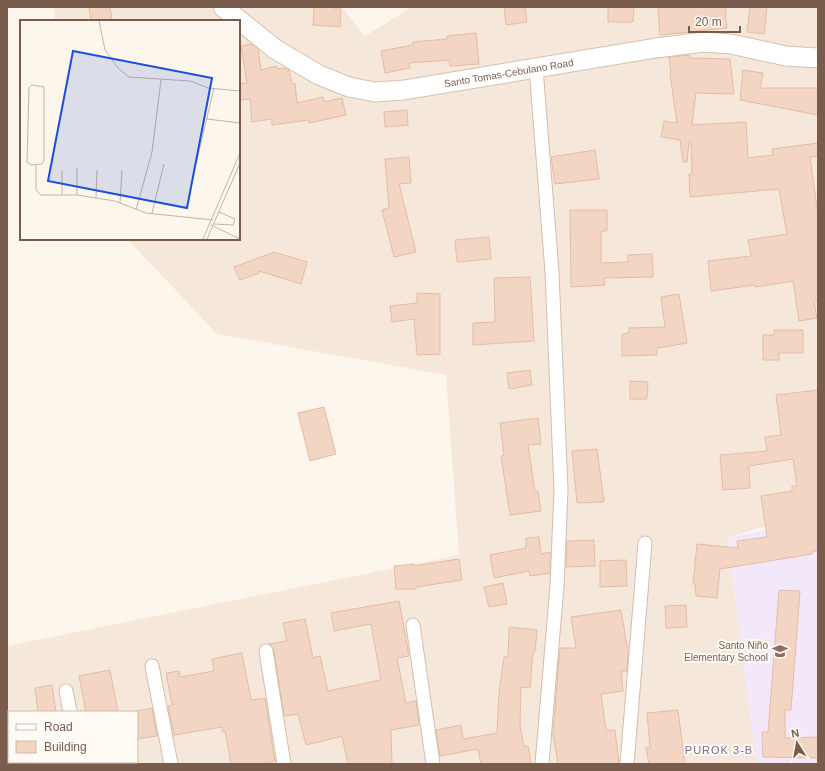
<svg xmlns="http://www.w3.org/2000/svg" width="825" height="771" font-family="Helvetica,sans-serif">
<style>
.residential{fill:#f5e8da;fill-rule:evenodd}
.education{fill:#f3e8fa}
.building{fill:#f3d5c3;stroke:#e6bba3}
.lines{fill:none;stroke-linecap:round;stroke-linejoin:round}
.street-casing{stroke:#d1beb0;stroke-width:15}
.secondary-casing{stroke:#d6c0b0;stroke-width:21}
.street{stroke:#fff;stroke-width:13}
.secondary{stroke:#fff;stroke-width:19}
.labels{text-anchor:middle;dominant-baseline:central;stroke-width:4;stroke-linejoin:round;paint-order:stroke}
.street-label{font-size:10px;fill:#7a5c4d;stroke:#fffaf3}
.education-label{font-size:10px;fill:#785e54;stroke:#fffaf3;text-anchor:end}
.neighbourhood-label{font-size:11px;letter-spacing:1px;fill:#846695;stroke:#fffaf3}
.inset-road{fill:none;stroke:#c5b3a7;stroke-width:1}
.view{fill:#1d4ed8;fill-opacity:0.15;stroke:#1d4ed8;stroke-width:2}
.inset-edge{fill:none;stroke:#7a5c4d;stroke-width:2}
</style>
<rect width="100%" height="100%" fill="#fdf6ec"/>
<path class="residential" d="M54,7h288l23,29 47,-29h406v503l-91,28 30,226h-750v-118l452,-91 -13,-180 -229,-41 -90,-95h112v-218h-184zM9,712h128v50h-128z"/>
<path class="education" d="M818,519v245h-61l-30,-226z"/>
<path class="building" d="M89,7h21l2,13 -21,1z
M314,7h21v2h6l-1,18 -27,-2z
M504,7h21l2,15 -21,3z
M608,7h26l-1,15h-25z
M658,7h67l2,21 -67,7z
M750,7h17l-3,27 -17,-2z
M476,33l3,31 -29,2 -1,-6 -40,3 1,5 -25,5 -4,-22 32,-6v-3l34,-3v-3z
M252,44l6,5 3,21 15,-4 1,3 8,-1 4,2 3,14 3,-1 2,20 26,-6 1,5 18,-4 4,17 -37,8v-3l-37,5v-6l-20,3 -2,-23 -11,1v-16l8,-1 -6,-37z
M689,55l1,3 40,1 4,35 -38,-1 -4,32 54,-3 2,36 25,-3 -1,-6 46,-6v13l-8,1 8,59v84l-4,1 3,17 -18,3 -6,-40 -38,6v-2l-44,6 -3,-30 43,-5 -3,-16 39,-6 -8,-45 -89,8 -1,-23h3l-1,-32h-2l-2,20h-4l-3,-22 -19,-3 3,-16 13,2 -7,-49 1,-1 -2,-16z
M743,70l20,3 -3,15h58v27l-78,-15z
M407,110l1,15 -23,2 -1,-15z
M595,150l4,29 -44,5 -4,-27z
M409,157l2,26 -12,1 17,68 -22,5 -12,-47 7,-2 -4,-49z
M570,210h37v21h-6v32l27,-1v-7l24,-1 1,23 -49,1 1,7 -34,2z
M489,237l2,22 -34,3 -2,-22z
M274,252l33,10 -6,22 -42,-13v2l-19,7 -6,-13z
M530,277l4,64 -61,4v-22l22,-1 -1,-44z
M417,293l23,1v60l-23,1 -3,-36 -22,3 -2,-16 27,-3z
M679,294l8,49 -30,5v7l-35,1v-22l7,-1v-5l36,-1 -4,-30z
M774,330h29v23h-24v7h-16v-25h11z
M530,370l2,15 -23,4 -2,-16z
M630,381l18,1 -1,17h-17z
M818,390v161h-6v3l-92,15 -3,29 -21,-2 -1,-12h-2l4,-40 41,4 -1,-7 30,-4 -6,-41 31,-5v-5h5l-4,-27 -44,7 1,22 -27,2 -3,-35 47,-4 -2,-14 16,-2 -5,-40z
M324,407l12,47 -26,7 -12,-48z
M538,418l3,26 -13,1 7,47 3,-1 3,20 -31,4 -9,-59 3,-1 -4,-32z
M597,449l7,53 -27,1 -5,-52z
M539,537l2,17 9,-2v21l-20,3 -1,-5 -35,7 -4,-23 36,-7v-10z
M594,540l1,26 -29,1 1,-26z
M459,559l3,21 -46,7v2h-20l-2,-23 20,-2v2z
M626,560l1,26 -27,1v-26z
M503,583l4,21 -18,3 -5,-20z
M779,590l21,1 -9,119h-6v28l33,-1v21l-55,-1 -1,-25h6z
M399,601l10,55 -12,2 9,45 10,-2 3,24 -28,5 1,34h-44l-6,-28 -36,9 -8,-31 -14,2 -10,-66 -5,-6 18,-3 -4,-18 22,-4 8,39 7,-2 8,35 53,-11 -10,-56 -37,7 -3,-18z
M686,605l1,22 -21,1 -1,-22z
M621,610l7,42 -1,19h-6l2,20 -22,3 5,36h9l4,34h-61l-5,-30 7,-86h16l-5,-31z
M509,627l28,3 -2,22h-2l-3,36 -9,-1 -1,37 4,23 4,-1 3,18h-50l-3,-15 -38,7 -4,-26 25,-5 2,14 34,-6 2,-40 5,-36h4z
M242,653l9,47 14,-2 10,63 -15,3h-29l-6,-33 -2,1 -1,-5 -48,8 -6,-29 4,-1 -6,-32 13,-2 1,6 34,-6 -2,-12z
M110,670l8,42h-32l-7,-36z
M52,685l4,27h-18l-3,-24z
M152,708l5,28 -20,3v-28z
M678,710l7,54h-36l-3,-16 4,-1 -3,-34z"/>
<g class="lines">
<defs>
<path id="street" d="M536,68l16,204 9,218 -4,96 -15,178
M413,625l20,139
M266,651l18,113
M152,666l19,98
M66,691l4,21
M82,762v2
M627,764l18,-221"/>
<g id="secondary">
<path id="s1" d="M223,7l52,42 44,26 30,12 26,5 29,-2 252,-42 48,-6 27,2 55,12 32,2"/>
</g>
</defs>
<use href="#street" class="street-casing"/>
<use href="#secondary" class="secondary-casing"/>
<use href="#street" class="street"/>
<use href="#secondary" class="secondary"/>
</g>
<defs>
<symbol id="school-bare" viewBox="-9 -9 18 18"><path d="M0-5L7-2L0 1L-7-2ZM-4 1L0 2.5L4 1V4Q0 6-4 4Z" fill="#8d6e63" stroke="#fffaf3" stroke-width="2.5" paint-order="stroke"/></symbol>
</defs>
<g fill-rule="evenodd">
<use href="#school-bare" x="769" y="640" width="22" height="22"/>
</g>
<g class="labels">
<g class="street-label">
<text stroke="none"><textPath href="#s1" startOffset="312">Santo Tomas-Cebulano Road</textPath></text>
</g>
<g class="education-label">
<text x="768" y="645">Santo Niño<tspan x="768" dy="12">Elementary School</tspan></text>
</g>
<g class="neighbourhood-label">
<text x="719" y="750">PUROK 3-B</text>
</g>
</g>
<g transform="translate(20 20)">
<rect width="220" height="220" fill="#fdf6ec"/>
<path class="inset-road" d="M79,1l6,29 13,18 11,9 61,4 18,7 32,3M12,65l12,2v74l-2,3 -11,1 -4,-3 2,-74zM187,99l33,4M176,144l18,-76M16,145v25l5,5h36l38,6 31,12 67,7M57,148v27M42,150v24M76,178l1,-28M100,183l2,-33M116,190l16,-58 9,-72M132,193l12,-49M194,204l19,1 2,-6 -16,-7M191,205l29,14M183,219l37,-86M187,219l33,-76"/>
<path class="view" d="M53,31l139,27 -25,130 -139,-27z"/>
<rect width="220" height="220" class="inset-edge"/>
</g>
<rect width="825" height="771" fill="none" stroke="#7a5c4d" stroke-width="16"/>
<rect x="8" y="711" width="130" height="52" fill="#fffaf3" stroke="#cabbb1"/>
<rect x="16" y="724" width="20" height="6" fill="#ffffff" stroke="#cabbb1"/>
<text x="44" y="731" font-size="12" fill="#7a5c4d">Road</text>
<rect x="16" y="741" width="20" height="12" fill="#f3d5c3" stroke="#cabbb1"/>
<text x="44" y="751" font-size="12" fill="#7a5c4d">Building</text>
<g transform="translate(797 743) rotate(349)" stroke="#fffaf3" stroke-width="3" paint-order="stroke">
<path d="M0-3L7 15L0 10L-7 15Z" fill="#7a5c4d"/>
<text y="-6" font-size="11" font-weight="bold" text-anchor="middle" fill="#7a5c4d">N</text>
</g>
<path d="M689 26v6h51v-6" fill="none" stroke="#7a5c4d" stroke-width="2"/>
<text x="695" y="26" font-size="12" fill="#7a5c4d" stroke="#fffaf3" stroke-width="3" paint-order="stroke">20 m</text>
</svg>
